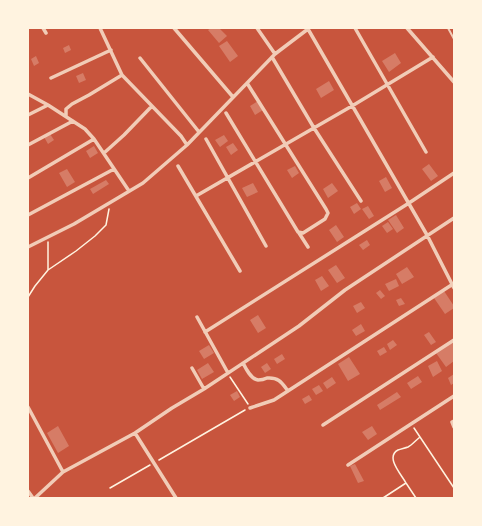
<svg xmlns="http://www.w3.org/2000/svg" width="482" height="526" font-family="Jost,sans-serif">
<style>
.building{fill:#d67c66}
.lines{fill:none;stroke-linecap:round;stroke-linejoin:round}
.path{stroke:#fff3e0;stroke-width:1.5}
.service{stroke:#f1ccb7;stroke-width:2}
.minor{stroke:#f1ccb7;stroke-width:3.5}
</style>
<rect width="100%" height="100%" fill="#c8553d"/>
<path class="building" d="M211,28h8l8,8 -8,7 -11,-13z
M227,41l11,15 -8,6 -11,-16z
M69,45l2,5 -6,3 -2,-5z
M395,53l6,10 -12,9 -7,-11z
M36,56l3,7 -5,3 -3,-7z
M83,73l3,7 -7,3 -3,-7z
M329,81l5,9 -13,8 -5,-9z
M258,101l5,9 -8,5 -5,-9z
M50,134l4,6 -6,4 -4,-7z
M224,135l4,6 -8,6 -5,-7z
M233,143l5,7 -7,5 -5,-8z
M94,146l4,7 -8,5 -4,-7z
M429,164l9,12 -7,5 -9,-12z
M295,166l4,7 -7,5 -5,-8z
M67,169l8,13 -8,5 -8,-14z
M386,177l6,11 -7,4 -6,-11z
M106,180l3,4 -16,10 -3,-5z
M253,183l5,9 -11,5 -5,-9z
M332,183l6,8 -10,7 -5,-9z
M357,203l4,6 -7,5 -4,-7z
M368,206l6,10 -5,3 -7,-10z
M396,215l8,13 -7,5 -9,-13z
M388,222l5,7 -6,4 -5,-7z
M336,225l8,12 -7,5 -8,-12z
M367,240l3,5 -7,5 -4,-5z
M336,265l9,13 -8,5 -9,-13z
M407,267l7,10 -12,7 -6,-10z
M322,276l7,10 -8,5 -6,-11z
M396,279l3,7 -10,5 -4,-7z
M380,290l5,6 -4,3 -5,-6z
M444,291l10,15v2l-9,6 -11,-16z
M401,298l4,6 -6,2 -3,-6z
M361,302l4,6 -8,5 -4,-7z
M258,315l8,13 -8,5 -8,-13z
M361,324l4,7 -9,5 -4,-6z
M429,332l7,10 -5,3 -7,-10z
M393,340l4,5 -7,5 -3,-6z
M454,341v20l-8,6 -10,-14z
M209,345l5,8 -10,6 -5,-8z
M384,347l3,5 -7,4 -3,-5z
M282,354l3,5 -8,5 -3,-5z
M349,357l11,17 -12,7 -10,-17z
M437,361l5,10 -9,6 -5,-11z
M208,363l6,9 -12,7 -5,-9z
M267,363l4,6 -6,4 -4,-6z
M454,374v9l-3,2 -3,-7z
M418,376l4,6 -11,7 -4,-6z
M332,377l4,6 -9,6 -4,-6z
M319,385l4,6 -7,4 -4,-6z
M237,391l3,6 -6,4 -4,-6z
M397,392l4,5 -21,13 -3,-5z
M309,395l3,5 -7,4 -3,-5z
M58,426l11,20 -11,7 -11,-20z
M372,426l5,8 -9,6 -6,-8z
M355,464l9,17 -6,2 -8,-17z"/>
<g class="lines">
<path class="path" d="M48,270l28,-19 19,-15 11,-11 3,-16
M28,297l7,-11 13,-16v-28
M230,377l18,27
M414,428l6,9
M159,460l86,-50
M406,483l10,15
M110,488l40,-23
M383,498l23,-15c-5,-9 -21,-26 -8,-33 3,-1 7,-2 10,-3 4,-2 8,-7 12,-10l34,51"/>
<path class="service" d="M448,28l6,11"/>
<path class="minor" d="M43,28l3,5
M100,28l22,47 59,61 6,9
M174,28l59,69
M257,28l18,26
M309,28l-1,1 119,206 27,53
M355,28l71,124
M407,28l47,54
M272,57l42,71 47,73
M140,58l59,74
M51,78l60,-28
M28,94l20,11 37,24 9,10 35,52
M226,113l72,119 5,1 22,-14 3,-6 -2,-4 -79,-126
M28,115l20,-10
M66,116v-7l6,-5 17,-9 33,-20
M206,139l60,107
M28,145l45,-24
M104,153l20,-18 28,-29
M178,166l62,105
M28,178l66,-39
M196,196l156,-90 81,-49
M28,215l86,-46
M299,233l9,14
M28,247l46,-23 69,-41 44,-38 88,-91 33,-25
M197,317l31,56
M205,332l204,-129 45,-30
M243,363c3,6 8,16 15,17 3,0 7,-1 9,-2 12,-1 15,5 21,13
M192,368l12,21
M28,407l35,65
M250,408l24,-8 179,-116
M454,421l-2,1 2,5
M323,425l131,-85
M135,433l41,65
M348,465l106,-69
M28,491l5,7
M35,498l28,-26 72,-39 37,-25 32,-19 95,-63 46,-36 109,-72"/>
</g>
<rect width="482" height="526" fill="none" stroke="#fff3e0" stroke-width="58"/>
</svg>
